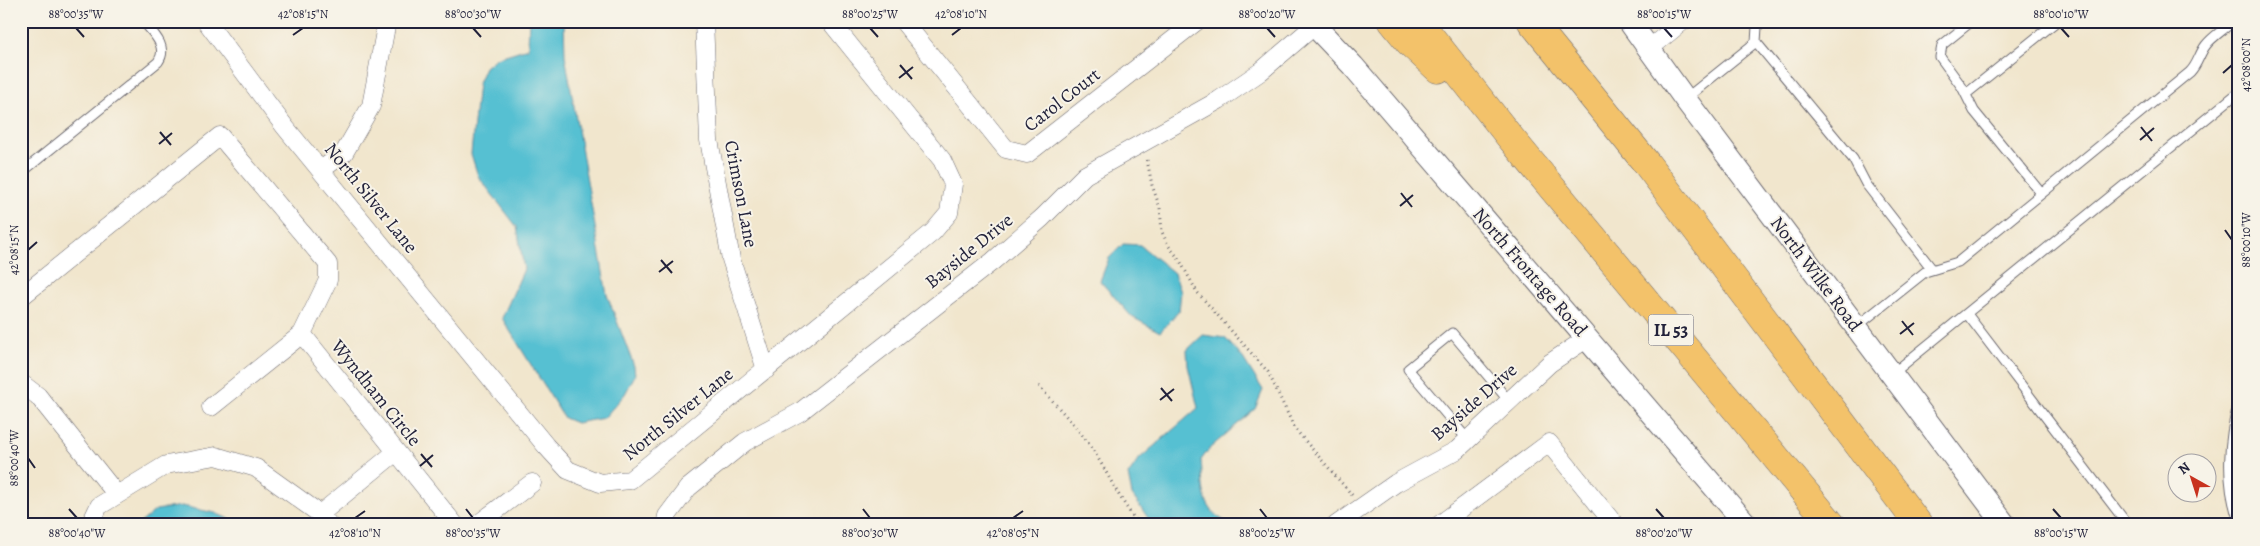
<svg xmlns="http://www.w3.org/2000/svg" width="2260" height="546" font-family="Alegreya,serif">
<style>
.water{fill:#56c0d2;stroke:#3c7186}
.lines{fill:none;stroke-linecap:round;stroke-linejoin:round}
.service-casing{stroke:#6a676e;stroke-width:11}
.minor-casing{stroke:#6a676e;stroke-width:19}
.tertiary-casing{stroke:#6a676e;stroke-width:24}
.motorway-casing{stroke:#6a676e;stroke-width:29}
.path{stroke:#6a676e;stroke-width:3;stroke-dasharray:1 4;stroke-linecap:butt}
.service{stroke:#fff;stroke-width:9}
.minor{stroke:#fff;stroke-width:18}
.tertiary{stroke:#fff;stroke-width:22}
.motorway{stroke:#f3c26a;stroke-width:28}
.ticks{fill:none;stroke:#22223b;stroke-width:2}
.labels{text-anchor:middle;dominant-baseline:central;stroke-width:4;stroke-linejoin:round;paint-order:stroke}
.shield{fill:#f7f3e8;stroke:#62616f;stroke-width:1}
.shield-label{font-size:18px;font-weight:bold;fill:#22223b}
.street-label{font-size:19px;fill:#22223b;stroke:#f7f3e8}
.neatline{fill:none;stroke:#22223b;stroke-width:2}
.ticks-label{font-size:12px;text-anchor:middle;fill:#22223b}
</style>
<rect width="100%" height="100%" fill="#f7f3e8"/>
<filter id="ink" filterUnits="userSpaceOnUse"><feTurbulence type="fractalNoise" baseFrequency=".02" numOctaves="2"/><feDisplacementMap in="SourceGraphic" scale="10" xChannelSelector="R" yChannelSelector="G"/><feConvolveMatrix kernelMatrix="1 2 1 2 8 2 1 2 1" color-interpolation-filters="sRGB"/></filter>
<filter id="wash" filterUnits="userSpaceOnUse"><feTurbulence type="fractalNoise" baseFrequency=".0096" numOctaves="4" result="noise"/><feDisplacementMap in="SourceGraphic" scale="20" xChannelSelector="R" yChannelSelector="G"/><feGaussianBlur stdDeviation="1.12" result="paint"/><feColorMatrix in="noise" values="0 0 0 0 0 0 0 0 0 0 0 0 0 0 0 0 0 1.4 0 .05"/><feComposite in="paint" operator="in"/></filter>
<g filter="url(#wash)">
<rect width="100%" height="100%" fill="#f1e6cd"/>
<path class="water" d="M529,21h35l1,34 42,240 27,71 1,9 -10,19 -21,24 -28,5 -12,-5 -62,-100 22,-49 -7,-42 -39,-51 -7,-22 7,-71 7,-16 11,-9 32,-10z
M1123,244l17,1 34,28 7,19 -2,19 -19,21 -28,-15 -32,-36 9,-23z
M1203,335l22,3 18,20 20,32 -8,19 -45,39 -9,12c3,31 -1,50 31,65h-79l-21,-30 -4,-20 11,-16 59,-51 -10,-42 -1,-16z
M182,506l33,7 28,12h-105l18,-15z"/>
</g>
<g filter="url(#ink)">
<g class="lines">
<defs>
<path id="service" d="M1972,21l-30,24 -2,12 22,30 12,24 67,82
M1756,42l97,117 13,25 66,85
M1966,94l91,-73
M1685,99l71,-57 1,-15 4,-6
M21,173l137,-111c11,-15 -5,-29 -15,-41
M1967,314l161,211
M1856,327l69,-55 33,-10 232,-190c8,-8 9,-18 16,-27 7,-9 19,-16 27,-24
M1892,374l347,-282
M2239,402c-11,37 -14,82 0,119
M1468,440l-60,-71 44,-36 57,68"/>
<path id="minor" d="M206,21l79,106 261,319 22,24 32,13 30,-3 303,-248 16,-19 4,-29 -11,-24 -112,-139
M704,21l5,119 22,119 35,111
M903,21l103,128 21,5 170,-133
M1649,49l34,-28
M321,170l23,-17 27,-47 16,-85
M21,297l199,-161 108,128v16l-26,54 -91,73
M302,334l153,191
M21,383l17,13 79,99
M320,514l76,-62
M90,525l9,-19 67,-41 50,-9 40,12 64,46 9,11
M477,525l55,-42
M665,525l2,-9 21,-28 57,-46 55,-30 193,-151 49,-43 43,-43 134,-75 41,-28 54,-46
M1336,525l60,-42 61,-33 93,-87 36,-24
M1439,525l110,-82 66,82"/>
<path id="tertiary" d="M1310,21l43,45 394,459
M1629,21l56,78 320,426"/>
<path id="motorway" d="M1392,21l17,21 29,27
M1418,21l91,115 323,389
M1531,21l116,143 272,361"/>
</defs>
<use href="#service" class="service-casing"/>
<use href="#minor" class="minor-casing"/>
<use href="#tertiary" class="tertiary-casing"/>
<use href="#motorway" class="motorway-casing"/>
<path class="path" d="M1147,160l5,25 8,23 2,24 6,13 11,14 18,33 71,80 27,57 57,66
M1039,386c17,19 35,38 50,58 18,26 30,57 51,81"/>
<use href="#service" class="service"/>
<use href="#minor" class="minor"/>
<use href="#tertiary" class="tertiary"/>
<use href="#motorway" class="motorway"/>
</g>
</g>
<path class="ticks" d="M76,28l8,9M473,28l8,9M870,28l8,9M1267,28l8,9M1664,28l8,9M2061,28l8,9M293,35l10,-7M952,35l9,-7M900,65l12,14M2223,73l9,-8M899,78l14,-11M2141,127l11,14M160,132l11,13M2140,140l14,-12M159,144l13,-11M1401,193l11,14M1400,206l13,-11M2225,230l7,10M28,250l9,-8M661,260l11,13M659,272l14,-11M1902,321l11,14M1900,334l14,-11M1161,388l11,13M1160,400l14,-11M421,454l11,13M28,458l7,10M420,466l13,-11M69,509l8,9M466,509l7,9M863,509l7,9M1260,509l7,9M1656,509l8,9M2053,509l8,9M355,518l10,-7M1013,518l10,-7"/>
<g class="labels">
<rect class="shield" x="1648.5" y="314.5" width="45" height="31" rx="4"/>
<g class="shield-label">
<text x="1671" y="330">IL 53</text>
</g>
<g class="street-label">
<text transform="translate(1062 100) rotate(-38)">Carol Court</text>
<text transform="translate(741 194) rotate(79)">Crimson Lane</text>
<text transform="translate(371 198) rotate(51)">North Silver Lane</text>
<text transform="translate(969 251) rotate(-39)">Bayside Drive</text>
<text transform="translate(1530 272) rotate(49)">North Frontage Road</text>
<text transform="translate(1816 274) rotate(53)">North Wilke Road</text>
<text transform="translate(376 393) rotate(51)">Wyndham Circle</text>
<text transform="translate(1474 402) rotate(-41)">Bayside Drive</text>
<text transform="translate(678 414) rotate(-39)">North Silver Lane</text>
</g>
</g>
<rect width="2260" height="546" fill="none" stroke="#f7f3e8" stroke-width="55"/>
<g transform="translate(2192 478) rotate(321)"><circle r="24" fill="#f7f3e8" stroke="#a29fa3"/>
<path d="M0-4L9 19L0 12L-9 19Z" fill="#c8321e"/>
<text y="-8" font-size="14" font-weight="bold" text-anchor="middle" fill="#22223b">N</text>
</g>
<rect x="28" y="28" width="2204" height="490" class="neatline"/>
<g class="ticks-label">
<text x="76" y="18">88°00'35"W</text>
<text x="303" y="18">42°08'15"N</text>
<text x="473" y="18">88°00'30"W</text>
<text x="870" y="18">88°00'25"W</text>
<text x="961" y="18">42°08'10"N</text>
<text x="1267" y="18">88°00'20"W</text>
<text x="1664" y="18">88°00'15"W</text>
<text x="2061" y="18">88°00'10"W</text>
<text transform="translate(2246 65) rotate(-90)" y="4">42°08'00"N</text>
<text transform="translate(2246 240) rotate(-90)" y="4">88°00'10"W</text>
<text transform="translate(14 250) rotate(-90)" y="4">42°08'15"N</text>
<text transform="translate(14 458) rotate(-90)" y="4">88°00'40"W</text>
<text x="77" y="537">88°00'40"W</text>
<text x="355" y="537">42°08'10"N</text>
<text x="473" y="537">88°00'35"W</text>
<text x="870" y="537">88°00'30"W</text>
<text x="1013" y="537">42°08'05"N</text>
<text x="1267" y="537">88°00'25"W</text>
<text x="1664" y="537">88°00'20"W</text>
<text x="2061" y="537">88°00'15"W</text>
</g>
</svg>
